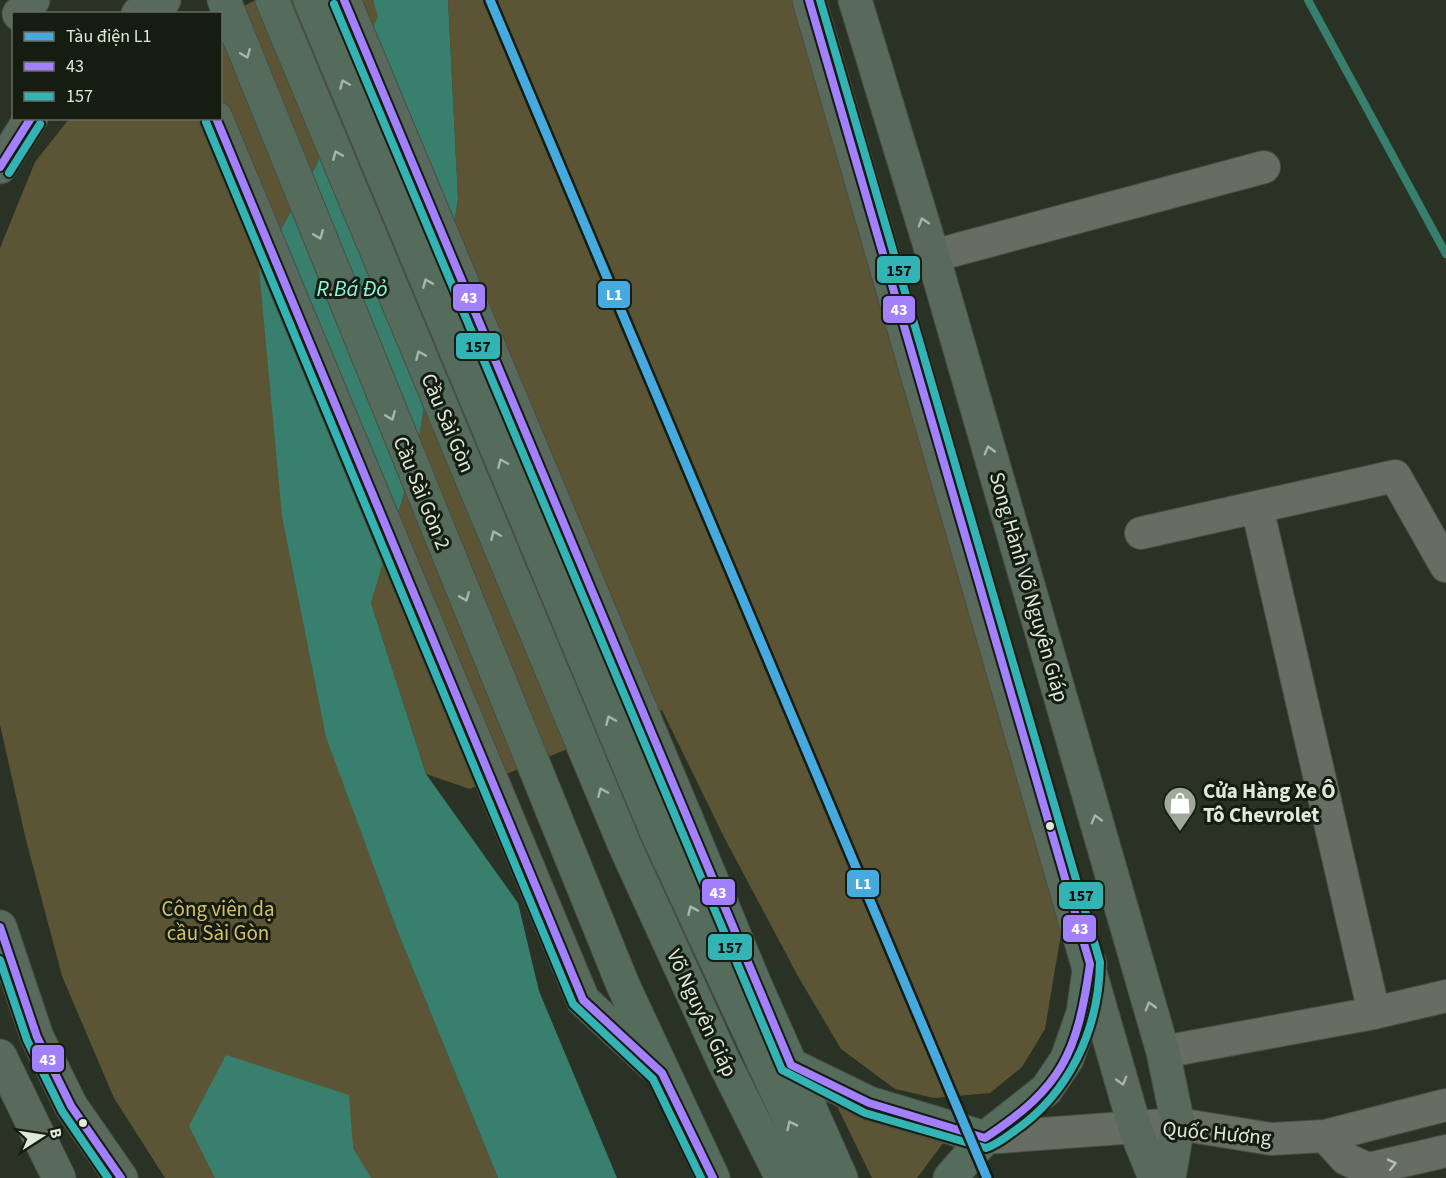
<svg xmlns="http://www.w3.org/2000/svg" width="1446" height="1178" font-family="'Source Sans 3',sans-serif">
<style>
.green{fill:#5b5535}
.water{fill:#387f6e}
.lines{fill:none;stroke-linecap:round;stroke-linejoin:round}
.stream{stroke:#387f6e;stroke-width:8}
.minor-casing{stroke:#474f43;stroke-width:34}
.major-casing{stroke:#474f43;stroke-width:35}
.highway-casing{stroke:#474f43;stroke-width:35}
.minor{stroke:#666d63;stroke-width:32}
.major{stroke:#59695c;stroke-width:33}
.highway{stroke:#556c5c;stroke-width:33}
.bus-1-casing{stroke:#151c11;stroke-width:12}
.bus-2-casing{stroke:#151c11;stroke-width:12}
.bus-1{stroke:#a380ff;stroke-width:8}
.bus-2{stroke:#33b3b3;stroke-width:8}
.metro-1-casing{stroke:#151c11;stroke-width:14}
.metro-1{stroke:#46aadf;stroke-width:9}
.oneway{stroke:#a7b7a8}
.oneway2{stroke:#a9b6a8}
.oneway3{stroke:#b4beb0}
.bus-dot{fill:#dee9da;stroke:#151c11;stroke-width:2}
.labels{text-anchor:middle;dominant-baseline:central;stroke-width:6;stroke-linejoin:round;paint-order:stroke}
.street-label{font-size:21px;fill:#dee9da;stroke:#151c11}
.poi-label{font-size:21px;font-weight:bold;fill:#dee9da;stroke:#151c11;text-anchor:start}
.park-label{font-size:21px;fill:#d6c169;stroke:#151c11}
.water-label{font-size:22px;font-style:italic;fill:#8afade;stroke:#151c11}
.line-badge{stroke:#151c11;stroke-width:2}
.badge-label{font-size:16px;text-anchor:middle;font-weight:bold;fill:#fff}
.pale-badge-label{font-size:16px;text-anchor:middle;font-weight:bold;fill:#111}
</style>
<rect width="100%" height="100%" fill="#293225"/>
<path class="green" d="M256,0h117l6,15 -63,151 -57,103 68,468 72,198 99,243h-333l-51,-80 -52,-122 -36,-136 -26,-115v-477l35,-86 34,-43 151,-1 1,-101z
M448,0h357l261,904 -21,125 -23,38 -32,26 -56,5 -39,-9 -54,-40 -42,-71 -74,-139 -63,-129 -192,79 -44,-15 -55,-171 46,-153 41,-251z
M833,1098l111,44 -27,36h-45z"/>
<path class="water" d="M373,0h75l10,199 -41,251 -46,153 55,171 92,129 21,88 78,187h-119l-99,-243 -73,-198 -44,-221 -23,-247 57,-103 62,-150z
M226,1055l123,40 4,53 18,30h-156l-26,-52z"/>
<g class="lines">
<path class="stream" d="M1308,0l138,254"/>
<defs>
<path id="minor" d="M933,256l331,-89
M1257,507l117,506
M1141,533l254,-57 51,90
M1163,1052l211,-39 72,-17
M1325,1136l21,23 22,10 78,-18
M985,1138l193,-14 93,15 54,-3 121,-31"/>
<path id="major" d="M344,0l342,818
M809,0l326,1128 20,50
M855,0l78,256 230,796 15,72 -9,54
M19,14l14,-14
M138,14l26,-14
M216,118l367,882
M0,167l31,-49
M0,927l37,110 34,69 50,72
M0,1056l59,122"/>
<path id="highway" d="M224,0l399,985 90,193
M272,0l353,846 98,214 59,118
M310,0l347,833 160,345
M686,818l68,164 87,196
M583,1000l69,64
M783,1061l86,42 116,35
M950,1178l35,-40 61,-48 21,-31 16,-46 7,-49"/>
</defs>
<use href="#minor" class="minor-casing"/>
<use href="#major" class="major-casing"/>
<use href="#highway" class="highway-casing"/>
<use href="#minor" class="minor"/>
<use href="#major" class="major"/>
<use href="#highway" class="highway"/>
<defs>
<path id="bus-1" d="M344,0l447,1065 78,38 116,35c77,-51 92,-83 105,-174l-281,-964
M216,118l367,882 79,73 51,105
M0,167l31,-49
M0,927l37,110 34,69 50,72"/>
<path id="bus-2" d="M334,4l448,1066 83,43 121,35c10,-3 19,-10 27,-16 56,-38 86,-102 87,-170l-280,-962
M206,122l367,882 80,75 48,99
M9,173l31,-49
M0,960l27,80 35,71 46,67"/>
</defs>
<use href="#bus-1" class="bus-1-casing"/>
<use href="#bus-2" class="bus-2-casing"/>
<use href="#bus-1" class="bus-1"/>
<use href="#bus-2" class="bus-2"/>
<defs>
<path id="metro-1" d="M490,0l497,1178"/>
</defs>
<use href="#metro-1" class="metro-1-casing"/>
<use href="#metro-1" class="metro-1"/>
</g>
<defs><path id="oneway-chevron" d="M-2-3.5L2.5 0L-2 3.5" fill="none" stroke-width="1.6" stroke-linecap="round" stroke-linejoin="round" transform="scale(1.5)"/></defs>
<g class="oneway">
<use href="#oneway-chevron" transform="translate(246 54) rotate(68)"/>
<use href="#oneway-chevron" transform="translate(344 84) rotate(-113)"/>
<use href="#oneway-chevron" transform="translate(337 155) rotate(-113)"/>
<use href="#oneway-chevron" transform="translate(319 235) rotate(68)"/>
<use href="#oneway-chevron" transform="translate(427 283) rotate(-113)"/>
<use href="#oneway-chevron" transform="translate(420 355) rotate(-113)"/>
<use href="#oneway-chevron" transform="translate(391 416) rotate(68)"/>
<use href="#oneway-chevron" transform="translate(502 463) rotate(-113)"/>
<use href="#oneway-chevron" transform="translate(495 535) rotate(-113)"/>
<use href="#oneway-chevron" transform="translate(465 597) rotate(68)"/>
<use href="#oneway-chevron" transform="translate(610 720) rotate(-113)"/>
<use href="#oneway-chevron" transform="translate(602 792) rotate(-113)"/>
<use href="#oneway-chevron" transform="translate(692 910) rotate(-114)"/>
<use href="#oneway-chevron" transform="translate(791 1125) rotate(-116)"/>
</g>
<g class="oneway2">
<use href="#oneway-chevron" transform="translate(923 222) rotate(-107)"/>
<use href="#oneway-chevron" transform="translate(989 450) rotate(-106)"/>
<use href="#oneway-chevron" transform="translate(1096 819) rotate(-106)"/>
<use href="#oneway-chevron" transform="translate(1150 1006) rotate(-106)"/>
<use href="#oneway-chevron" transform="translate(1122 1081) rotate(74)"/>
</g>
<use class="oneway3" href="#oneway-chevron" transform="translate(1392 1164) rotate(-13)"/>
<defs>
<symbol id="shop-pin" viewBox="-11 -11 22 30"><path d="M0 17L-7.5 6A9.5 9.5 0 1 1 7.5 6Z" fill="#9fa99b" stroke="#151c11"/><path d="M-5-2.5h2.3a2.7 3.5 0 0 1 5.4 0H5L5.5 6h-11ZM-1.5-2.5h3a1.5 2.3 0 0 0-3 0Z" fill="#fff"/></symbol>
</defs>
<g fill-rule="evenodd">
<use href="#shop-pin" x="1161" y="784" width="38" height="52"/>
</g>
<g class="bus-dot">
<circle cx="1050" cy="826" r="5"/>
<circle cx="83" cy="1123" r="5"/>
</g>
<g class="labels">
<g class="street-label">
<text transform="translate(448 423) rotate(67)">Cầu Sài Gòn</text>
<text transform="translate(422 493) rotate(68)">Cầu Sài Gòn 2</text>
<text transform="translate(1029 587) rotate(74)">Song Hành Võ Nguyên Giáp</text>
<text transform="translate(702 1013) rotate(65)">Võ Nguyên Giáp</text>
<text transform="translate(1217 1133) rotate(5)">Quốc Hương</text>
</g>
<g class="poi-label">
<text x="1203" y="791">Cửa Hàng Xe Ô<tspan x="1203" dy="24">Tô Chevrolet</tspan></text>
</g>
<g class="park-label">
<text x="218" y="909">Công viên dạ<tspan x="218" dy="24">cầu Sài Gòn</tspan></text>
</g>
<g class="water-label">
<text x="352" y="289">R.Bá Đỏ</text>
</g>
</g>
<g class="line-badge">
<rect x="876" y="255" width="45" height="29" rx="6" fill="#33b3b3"/>
<rect x="597" y="280" width="34" height="29" rx="6" fill="#46aadf"/>
<rect x="452" y="283" width="34" height="29" rx="6" fill="#a380ff"/>
<rect x="882" y="295" width="34" height="29" rx="6" fill="#a380ff"/>
<rect x="455" y="332" width="46" height="28" rx="6" fill="#33b3b3"/>
<rect x="846" y="869" width="34" height="29" rx="6" fill="#46aadf"/>
<rect x="701" y="878" width="35" height="28" rx="6" fill="#a380ff"/>
<rect x="1058" y="881" width="46" height="29" rx="6" fill="#33b3b3"/>
<rect x="1062" y="914" width="35" height="29" rx="6" fill="#a380ff"/>
<rect x="707" y="933" width="46" height="28" rx="6" fill="#33b3b3"/>
<rect x="31" y="1044" width="34" height="29" rx="6" fill="#a380ff"/>
</g>
<g class="badge-label">
<text x="614" y="300">L1</text>
<text x="469" y="303">43</text>
<text x="899" y="315">43</text>
<text x="863" y="889">L1</text>
<text x="718" y="898">43</text>
<text x="1080" y="934">43</text>
<text x="48" y="1065">43</text>
</g>
<g class="pale-badge-label">
<text x="899" y="276">157</text>
<text x="478" y="352">157</text>
<text x="1081" y="901">157</text>
<text x="730" y="953">157</text>
</g>
<rect x="12" y="12" width="210" height="108" fill="#151c11" stroke="#656e61" stroke-width="1.5"/>
<rect x="24" y="32" width="30" height="9" fill="#46aadf" stroke="#656e61" stroke-width="1.5"/>
<text x="66" y="42" font-size="18" fill="#dee9da">Tàu điện L1</text>
<rect x="24" y="62" width="30" height="9" fill="#a380ff" stroke="#656e61" stroke-width="1.5"/>
<text x="66" y="72" font-size="18" fill="#dee9da">43</text>
<rect x="24" y="92" width="30" height="9" fill="#33b3b3" stroke="#656e61" stroke-width="1.5"/>
<text x="66" y="102" font-size="18" fill="#dee9da">157</text>
<g transform="translate(42 1136) rotate(78)" stroke="#151c11" stroke-width="4.5" paint-order="stroke">
<path d="M0-4.5L10 22L0 15L-10 22Z" fill="#dee9da"/>
<text y="-9" font-size="16" font-weight="bold" text-anchor="middle" fill="#dee9da">B</text>
</g>
</svg>
